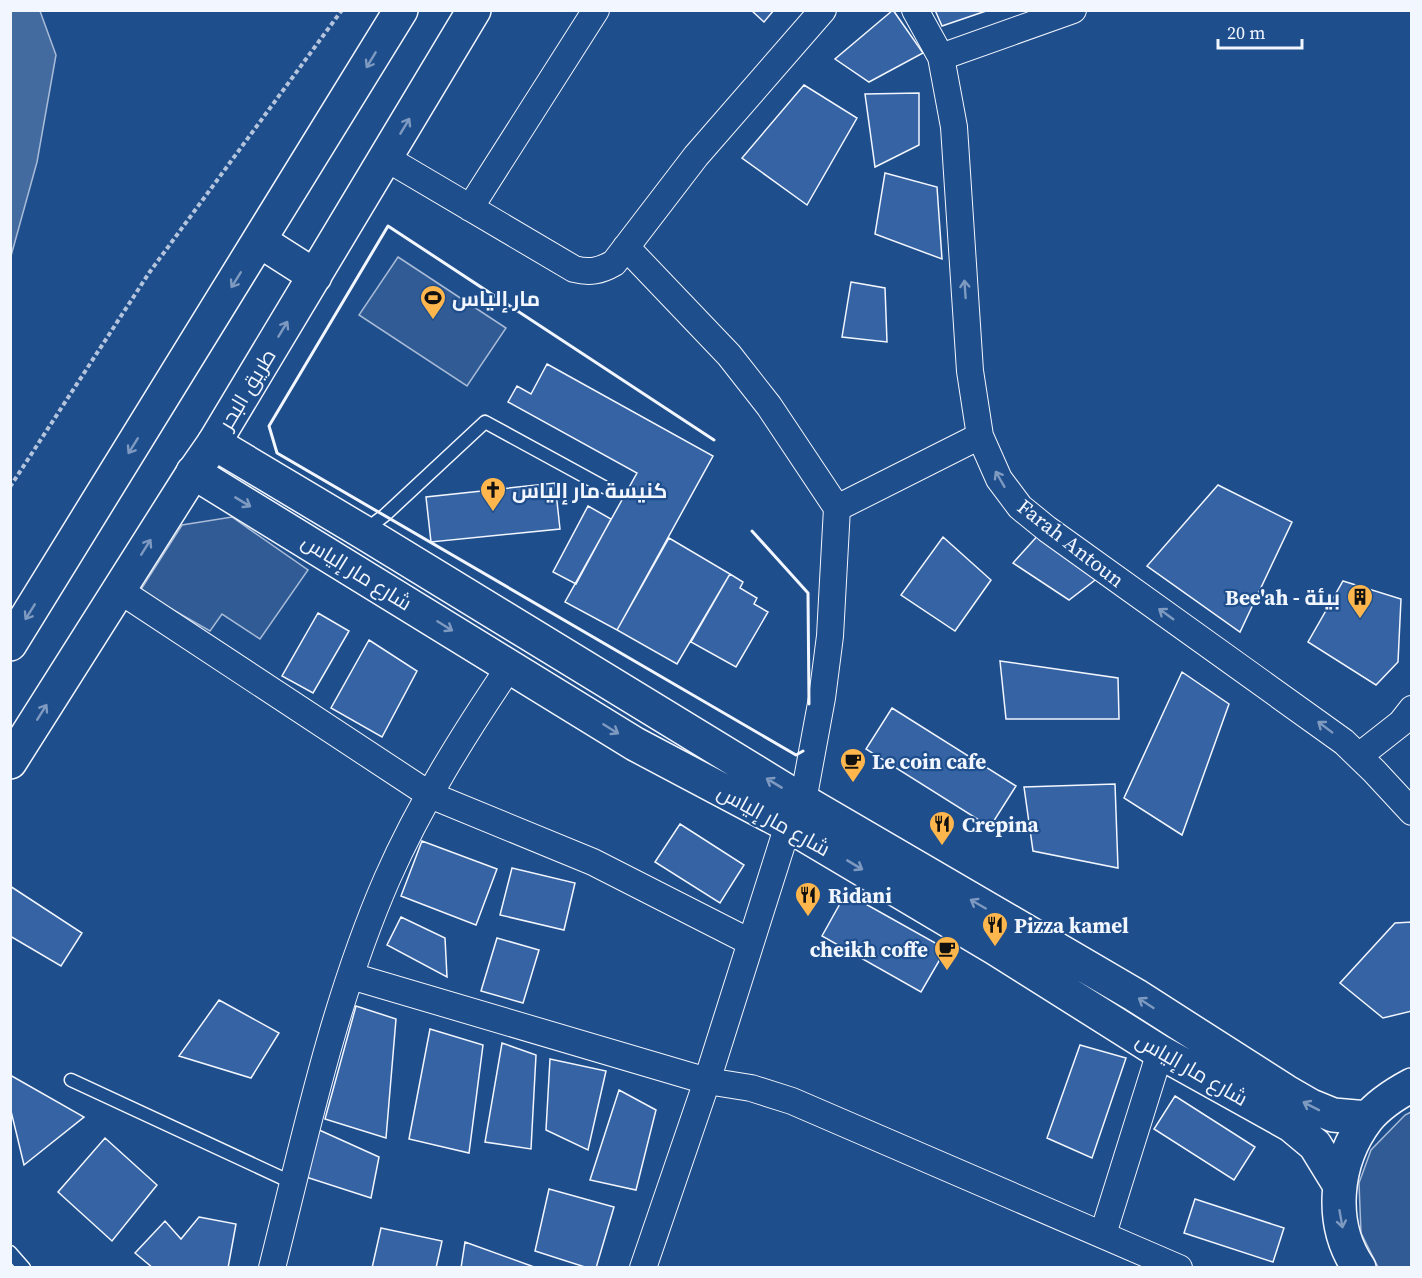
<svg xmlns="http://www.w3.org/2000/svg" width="1422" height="1278" font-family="'Source Serif 4',Cairo,serif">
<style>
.built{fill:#305b95;stroke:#a8bbd7;stroke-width:1.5}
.water{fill:#446ba0;stroke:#a8bbd7;stroke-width:1.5}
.building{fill:#3563a3;stroke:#f2f6ff;stroke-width:1.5}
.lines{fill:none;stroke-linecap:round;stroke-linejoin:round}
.lane-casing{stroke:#f2f6ff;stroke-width:15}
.street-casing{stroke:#f2f6ff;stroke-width:28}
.secondary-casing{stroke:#f2f6ff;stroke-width:36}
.highway-casing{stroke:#f2f6ff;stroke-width:36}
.path{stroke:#b3c4dc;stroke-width:4;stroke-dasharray:4.5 3;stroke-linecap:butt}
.lane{stroke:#1f4e8c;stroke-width:12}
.street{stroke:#1f4e8c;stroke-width:26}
.secondary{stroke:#1f4e8c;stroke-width:33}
.highway{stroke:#1f4e8c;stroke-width:33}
.wall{stroke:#f2f6ff;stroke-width:3}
.oneway{stroke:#7e9ac0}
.labels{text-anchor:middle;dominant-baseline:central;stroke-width:4.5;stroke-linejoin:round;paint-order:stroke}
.poi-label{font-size:21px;font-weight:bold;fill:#f2f6ff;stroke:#1f4e8c;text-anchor:start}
.street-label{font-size:21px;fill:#f2f6ff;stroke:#1f4e8c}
</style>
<rect width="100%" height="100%" fill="#1f4e8c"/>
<path class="built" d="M398,257l108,71 -39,58 -108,-71z
M232,517l76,53 -48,69 -38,-25 -12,17 -70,-40 42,-66z
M1411,1112v155h-33l-17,-34 -2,-50 12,-33 34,-35z"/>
<path class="water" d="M11,10l29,1 16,44 -19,107 -26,94z"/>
<path class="building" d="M751,10h23l-10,12z
M893,10l30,43 -54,29 -34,-23z
M935,10h54l-47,16z
M804,85l53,33 -50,87 -65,-47z
M919,93v52l-44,22 -10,-73z
M885,173l52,14 5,72 -67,-25z
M851,282l34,6 2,54 -45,-5z
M547,364l166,92 -96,174 -52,-28 72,-129 -129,-71 9,-16 14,8z
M555,483l5,46 -129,13 -5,-45z
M1218,485l74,37 -52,110 -93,-66z
M588,506l23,13 -35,65 -23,-12z
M1041,532l58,45 -30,23 -56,-37z
M943,537l48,43 -36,51 -54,-36z
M669,538l61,36 -53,90 -60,-34z
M730,574l13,8 -3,6 17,10 -3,6 14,8 -32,55 -45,-25z
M1343,581l58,18 -3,63 -22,23 -68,-43z
M318,613l31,18 -36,62 -31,-17z
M369,640l48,31 -35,66 -51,-29z
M1000,661l118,17 1,41h-113z
M1182,672l47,32 -47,131 -58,-37z
M892,708l124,78 -26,41 -124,-78z
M1115,784l3,84 -85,-17 -9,-64z
M680,824l64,41 -24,38 -65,-41z
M422,841l75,28 -21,56 -75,-29z
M512,868l63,15 -11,47 -64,-15z
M10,886l72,47 -21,33 -51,-30z
M846,893l100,56 -25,43 -99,-56z
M401,917l44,21 2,39 -60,-32z
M1412,922v89l-29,7 -43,-35 55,-60z
M497,938l42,12 -16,53 -42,-12z
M219,1000l60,33 -28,45 -72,-22z
M356,1006l40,13 -10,119 -61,-19z
M430,1029l53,16 -14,108 -60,-14z
M502,1043l34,12 -5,94 -46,-7z
M1080,1045l46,13 -34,100 -45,-20z
M550,1059l56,12 -18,79 -42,-20z
M10,1075l74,42 -60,48 -14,-58z
M619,1090l37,20 -20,80 -46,-10z
M1175,1096l80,51 -21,33 -80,-51z
M317,1129l62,28 -8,41 -65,-21z
M105,1138l52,47 -45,56 -54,-49z
M549,1189l65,18 -18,61h-8l-53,-17z
M1195,1199l89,29 -11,34 -89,-29z
M199,1217l37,7 -8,44h-75l-18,-15 30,-32 16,18z
M381,1228l61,13 -6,27h-64z
M465,1242l72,26h-76z"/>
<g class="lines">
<defs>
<path id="lane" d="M364,531l21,-16 100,-93 119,65
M71,1080l222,103
M10,1252l14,16"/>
<path id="street" d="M915,10l26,47 13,70 16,244 10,65 19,43 21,28 27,22 297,213 30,29 38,41
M941,57l132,-47
M386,158l188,111c16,4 26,2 40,-6l82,-107 127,-146
M470,208l126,-198
M626,247l103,108 40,51 68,102
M119,590l311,205 163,67 157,80
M1359,756l42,-33 11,-14
M803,801l19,-103 8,-62 7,-128 143,-72
M351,976l356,105 44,7 41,13 387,167
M1103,1234l57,-182
M272,1268c33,-131 61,-265 115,-389 33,-75 77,-145 123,-213
M643,1268l64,-187 81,-256"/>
<path id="secondary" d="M214,443l149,89 440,269 332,194 150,96 26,15 22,9 35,3
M193,472l442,272 153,81 207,123 165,104 131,73 24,20 24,39
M1359,1268c-31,-45 -24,-107 8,-149 12,-15 28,-25 45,-34"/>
<path id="highway" d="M260,241l55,35
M10,644l391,-634
M10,762l181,-286 23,-33 260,-433"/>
</defs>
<use href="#lane" class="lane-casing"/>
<use href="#street" class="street-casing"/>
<use href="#secondary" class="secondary-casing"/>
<use href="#highway" class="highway-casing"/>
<path class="path" d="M10,487l139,-214 193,-263"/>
<use href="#lane" class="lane"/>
<use href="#street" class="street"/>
<use href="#secondary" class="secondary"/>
<use href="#highway" class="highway"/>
<path class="wall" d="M714,440l-326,-214 -119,200 8,27 519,302 7,-4
M752,531l56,62 1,111"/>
</g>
<defs><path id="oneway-shaft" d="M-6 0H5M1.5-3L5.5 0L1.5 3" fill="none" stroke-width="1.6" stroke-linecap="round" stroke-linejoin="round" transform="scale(1.5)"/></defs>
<g class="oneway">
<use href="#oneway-shaft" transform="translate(371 60) rotate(121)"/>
<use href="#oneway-shaft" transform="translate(405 126) rotate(-59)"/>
<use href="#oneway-shaft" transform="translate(236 280) rotate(122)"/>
<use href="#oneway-shaft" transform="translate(965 289) rotate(-94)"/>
<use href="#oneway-shaft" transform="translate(283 329) rotate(-59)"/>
<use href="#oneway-shaft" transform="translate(133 446) rotate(122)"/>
<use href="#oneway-shaft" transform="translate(1000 479) rotate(-120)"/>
<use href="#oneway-shaft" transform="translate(243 502) rotate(31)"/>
<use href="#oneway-shaft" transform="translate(146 547) rotate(-58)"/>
<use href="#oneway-shaft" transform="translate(30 612) rotate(122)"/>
<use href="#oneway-shaft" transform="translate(1166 614) rotate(-144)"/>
<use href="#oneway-shaft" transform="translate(445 626) rotate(32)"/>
<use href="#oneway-shaft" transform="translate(42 712) rotate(-58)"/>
<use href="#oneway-shaft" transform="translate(1325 727) rotate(-143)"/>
<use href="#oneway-shaft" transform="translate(611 729) rotate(32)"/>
<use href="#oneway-shaft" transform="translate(774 783) rotate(-149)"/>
<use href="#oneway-shaft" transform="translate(855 865) rotate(31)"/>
<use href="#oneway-shaft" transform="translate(978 904) rotate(-150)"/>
<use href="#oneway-shaft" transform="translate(1146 1003) rotate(-147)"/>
<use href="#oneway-shaft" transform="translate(1311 1106) rotate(-153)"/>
<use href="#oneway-shaft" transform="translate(1341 1219) rotate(80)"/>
</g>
<defs>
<symbol id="stadium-pin" viewBox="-11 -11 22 30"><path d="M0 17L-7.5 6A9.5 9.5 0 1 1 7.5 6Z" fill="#ffb74d" stroke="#1f4e8c"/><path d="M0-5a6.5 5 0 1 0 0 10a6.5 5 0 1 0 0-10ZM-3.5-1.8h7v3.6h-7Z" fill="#111"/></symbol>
<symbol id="church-pin" viewBox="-11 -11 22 30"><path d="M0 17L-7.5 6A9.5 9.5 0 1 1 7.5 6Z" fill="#ffb74d" stroke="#1f4e8c"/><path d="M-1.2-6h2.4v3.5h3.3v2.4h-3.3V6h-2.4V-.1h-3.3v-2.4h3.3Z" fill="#111"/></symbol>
<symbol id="building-pin" viewBox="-11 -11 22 30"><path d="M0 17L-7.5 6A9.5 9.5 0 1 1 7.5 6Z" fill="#ffb74d" stroke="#1f4e8c"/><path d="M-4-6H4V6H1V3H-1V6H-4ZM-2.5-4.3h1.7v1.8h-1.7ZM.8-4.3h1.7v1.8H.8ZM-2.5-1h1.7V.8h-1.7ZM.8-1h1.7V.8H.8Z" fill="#111"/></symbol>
<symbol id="cafe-pin" viewBox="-11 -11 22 30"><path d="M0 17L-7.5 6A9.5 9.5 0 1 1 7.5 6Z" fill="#ffb74d" stroke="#1f4e8c"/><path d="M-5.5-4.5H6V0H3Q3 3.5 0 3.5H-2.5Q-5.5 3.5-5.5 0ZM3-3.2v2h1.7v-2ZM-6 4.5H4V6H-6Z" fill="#111"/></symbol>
<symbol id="restaurant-pin" viewBox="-11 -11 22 30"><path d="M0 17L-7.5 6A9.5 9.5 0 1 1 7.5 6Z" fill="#ffb74d" stroke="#1f4e8c"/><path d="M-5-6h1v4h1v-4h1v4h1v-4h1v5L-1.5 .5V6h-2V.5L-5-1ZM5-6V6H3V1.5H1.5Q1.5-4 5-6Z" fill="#111"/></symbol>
</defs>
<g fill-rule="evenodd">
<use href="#stadium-pin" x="418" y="283" width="30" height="40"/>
<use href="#church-pin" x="478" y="475" width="30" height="40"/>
<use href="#building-pin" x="1345" y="582" width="30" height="40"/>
<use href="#cafe-pin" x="838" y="746" width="30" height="40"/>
<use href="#restaurant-pin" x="927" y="809" width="30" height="40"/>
<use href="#restaurant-pin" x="793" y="880" width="30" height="40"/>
<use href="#restaurant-pin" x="980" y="910" width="30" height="40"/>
<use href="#cafe-pin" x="932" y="934" width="30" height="40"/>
</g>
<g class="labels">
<g class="poi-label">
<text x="452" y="298">مار إلياس</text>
<text x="512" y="490">كنيسة مار إلياس</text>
<text x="1340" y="597" text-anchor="end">Bee'ah - بيئة</text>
<text x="872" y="761">Le coin cafe</text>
<text x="962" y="824">Crepina</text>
<text x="828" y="895">Ridani</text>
<text x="1014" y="925">Pizza kamel</text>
<text x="928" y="949" text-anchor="end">cheikh coffe</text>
</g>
<g class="street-label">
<text transform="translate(247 389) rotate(-59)">طريق البحر</text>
<text transform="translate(1071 543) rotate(38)">Farah Antoun</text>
<text transform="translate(357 572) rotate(32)">شارع مار إلياس</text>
<text transform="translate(774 820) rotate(29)">شارع مار إلياس</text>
<text transform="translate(1192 1069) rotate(30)">شارع مار إلياس</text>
</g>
</g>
<rect width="1422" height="1278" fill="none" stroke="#f2f6ff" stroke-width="24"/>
<path d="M1218 39v9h84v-9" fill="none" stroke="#f2f6ff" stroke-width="3"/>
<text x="1227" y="39" font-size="18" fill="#f2f6ff" stroke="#1f4e8c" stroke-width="4.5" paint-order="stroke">20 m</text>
</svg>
